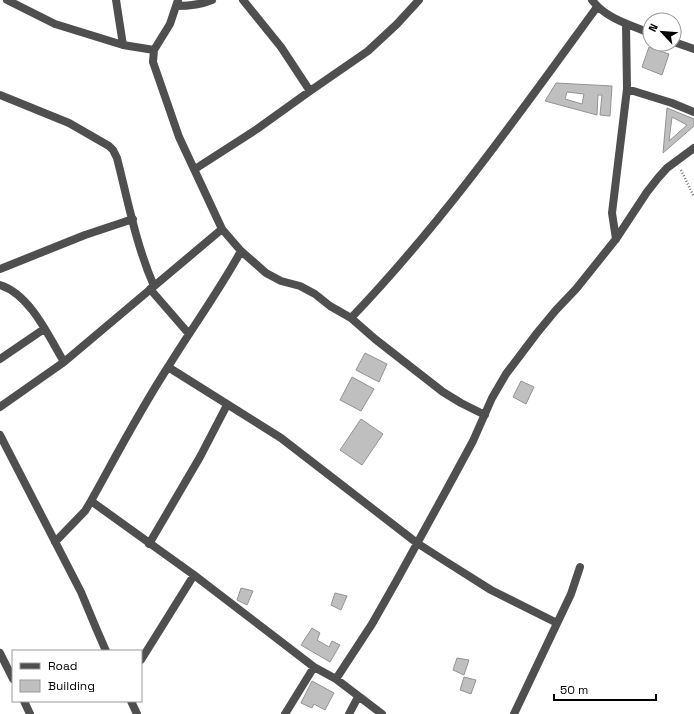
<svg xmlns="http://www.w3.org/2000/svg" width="694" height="714" font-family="'Space Grotesk',sans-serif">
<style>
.building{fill:#bfbfbf;stroke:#939393;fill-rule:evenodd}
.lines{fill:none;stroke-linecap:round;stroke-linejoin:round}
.path{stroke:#717171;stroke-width:2.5;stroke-dasharray:1 2;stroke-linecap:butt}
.street{stroke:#4f4f4f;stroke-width:8}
</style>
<rect width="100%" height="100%" fill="#fff"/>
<path class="building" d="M649,47l20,7 -7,21 -20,-8z
M556,83l56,3 -2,30 -10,-1 2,-20h-4l-1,20 -52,-14zM567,92l17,2 -2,10 -17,-5z
M667,108l27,11v7l-31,27zM672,117l15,8 -18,16z
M365,353l22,11 -8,18 -23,-12z
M352,377l22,12 -13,22 -21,-11z
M521,381l13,6 -8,17 -13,-7z
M361,419l22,15 -21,31 -22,-15z
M241,588l12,3 -6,14 -10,-5z
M335,593l12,3 -6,14 -10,-5z
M312,628l8,5 -3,7 12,7 3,-6 8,4 -10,17 -29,-17z
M457,658l12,2 -5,15 -11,-5z
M464,677l12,3 -5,14 -11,-4z
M312,681l22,12 -9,17 -11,-6 -2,4 -11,-5z"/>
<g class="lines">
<path class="path" d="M681,170l13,27"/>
<path class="street" d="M7,0l48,24 68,21 31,5
M116,0l7,45
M178,0l-8,24 -16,26 -1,12 26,75 43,92 19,22 25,22 15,8 19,5 15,8 15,12 21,12 24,21 68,53 18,11 24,12
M243,0l38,47 29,44
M592,0c13,18 38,25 58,33
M176,6c14,0 24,-1 36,-6
M674,42l20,7
M627,89l45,14 22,9
M0,95l69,28 40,23 4,4 4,8c11,43 19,87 37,128
M195,169l62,-40 53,-38 58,-40 29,-27 22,-24
M616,239l-4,-26 15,-124 -1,-65
M0,269l85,-34 48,-16
M0,285c30,9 49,52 64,77
M150,289l39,45
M351,318c92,-96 168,-204 246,-311
M0,359l44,-30
M168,367l113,71 136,105 28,18 46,29 66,33
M0,407l64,-45 158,-133
M0,435l81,157 15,36 10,23
M91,501l103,74 120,92 22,12 46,35
M55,542l30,-31 6,-10c25,-45 49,-91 77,-134 24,-39 51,-76 73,-116
M149,544l51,-87 27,-52
M0,653l13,26
M141,660l53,-85
M336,679l36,-55 25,-44 50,-91 26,-48 19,-43 14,-24 31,-41 19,-23 20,-21 40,-50 31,-47 11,-14 9,-10 27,-20
M24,701l6,13
M131,701l6,13
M285,714l29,-47
M349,714l9,-17
M514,714l57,-120 9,-27"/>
</g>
<rect x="12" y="650" width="130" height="52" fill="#ffffff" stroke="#999999"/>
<rect x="20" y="663" width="20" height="6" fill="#4f4f4f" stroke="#999999"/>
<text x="48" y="670" font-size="12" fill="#000000">Road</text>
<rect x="20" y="680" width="20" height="12" fill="#bfbfbf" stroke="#999999"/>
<text x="48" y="690" font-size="12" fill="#000000">Building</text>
<g transform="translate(662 32) rotate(296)"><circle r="19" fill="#ffffff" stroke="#999999"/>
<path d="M0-3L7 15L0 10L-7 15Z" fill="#000000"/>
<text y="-6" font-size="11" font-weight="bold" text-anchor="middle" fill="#000000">N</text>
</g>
<path d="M554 694v6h102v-6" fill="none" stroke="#000000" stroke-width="2"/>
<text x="560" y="694" font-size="12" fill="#000000" stroke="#ffffff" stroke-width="3" paint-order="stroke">50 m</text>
</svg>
